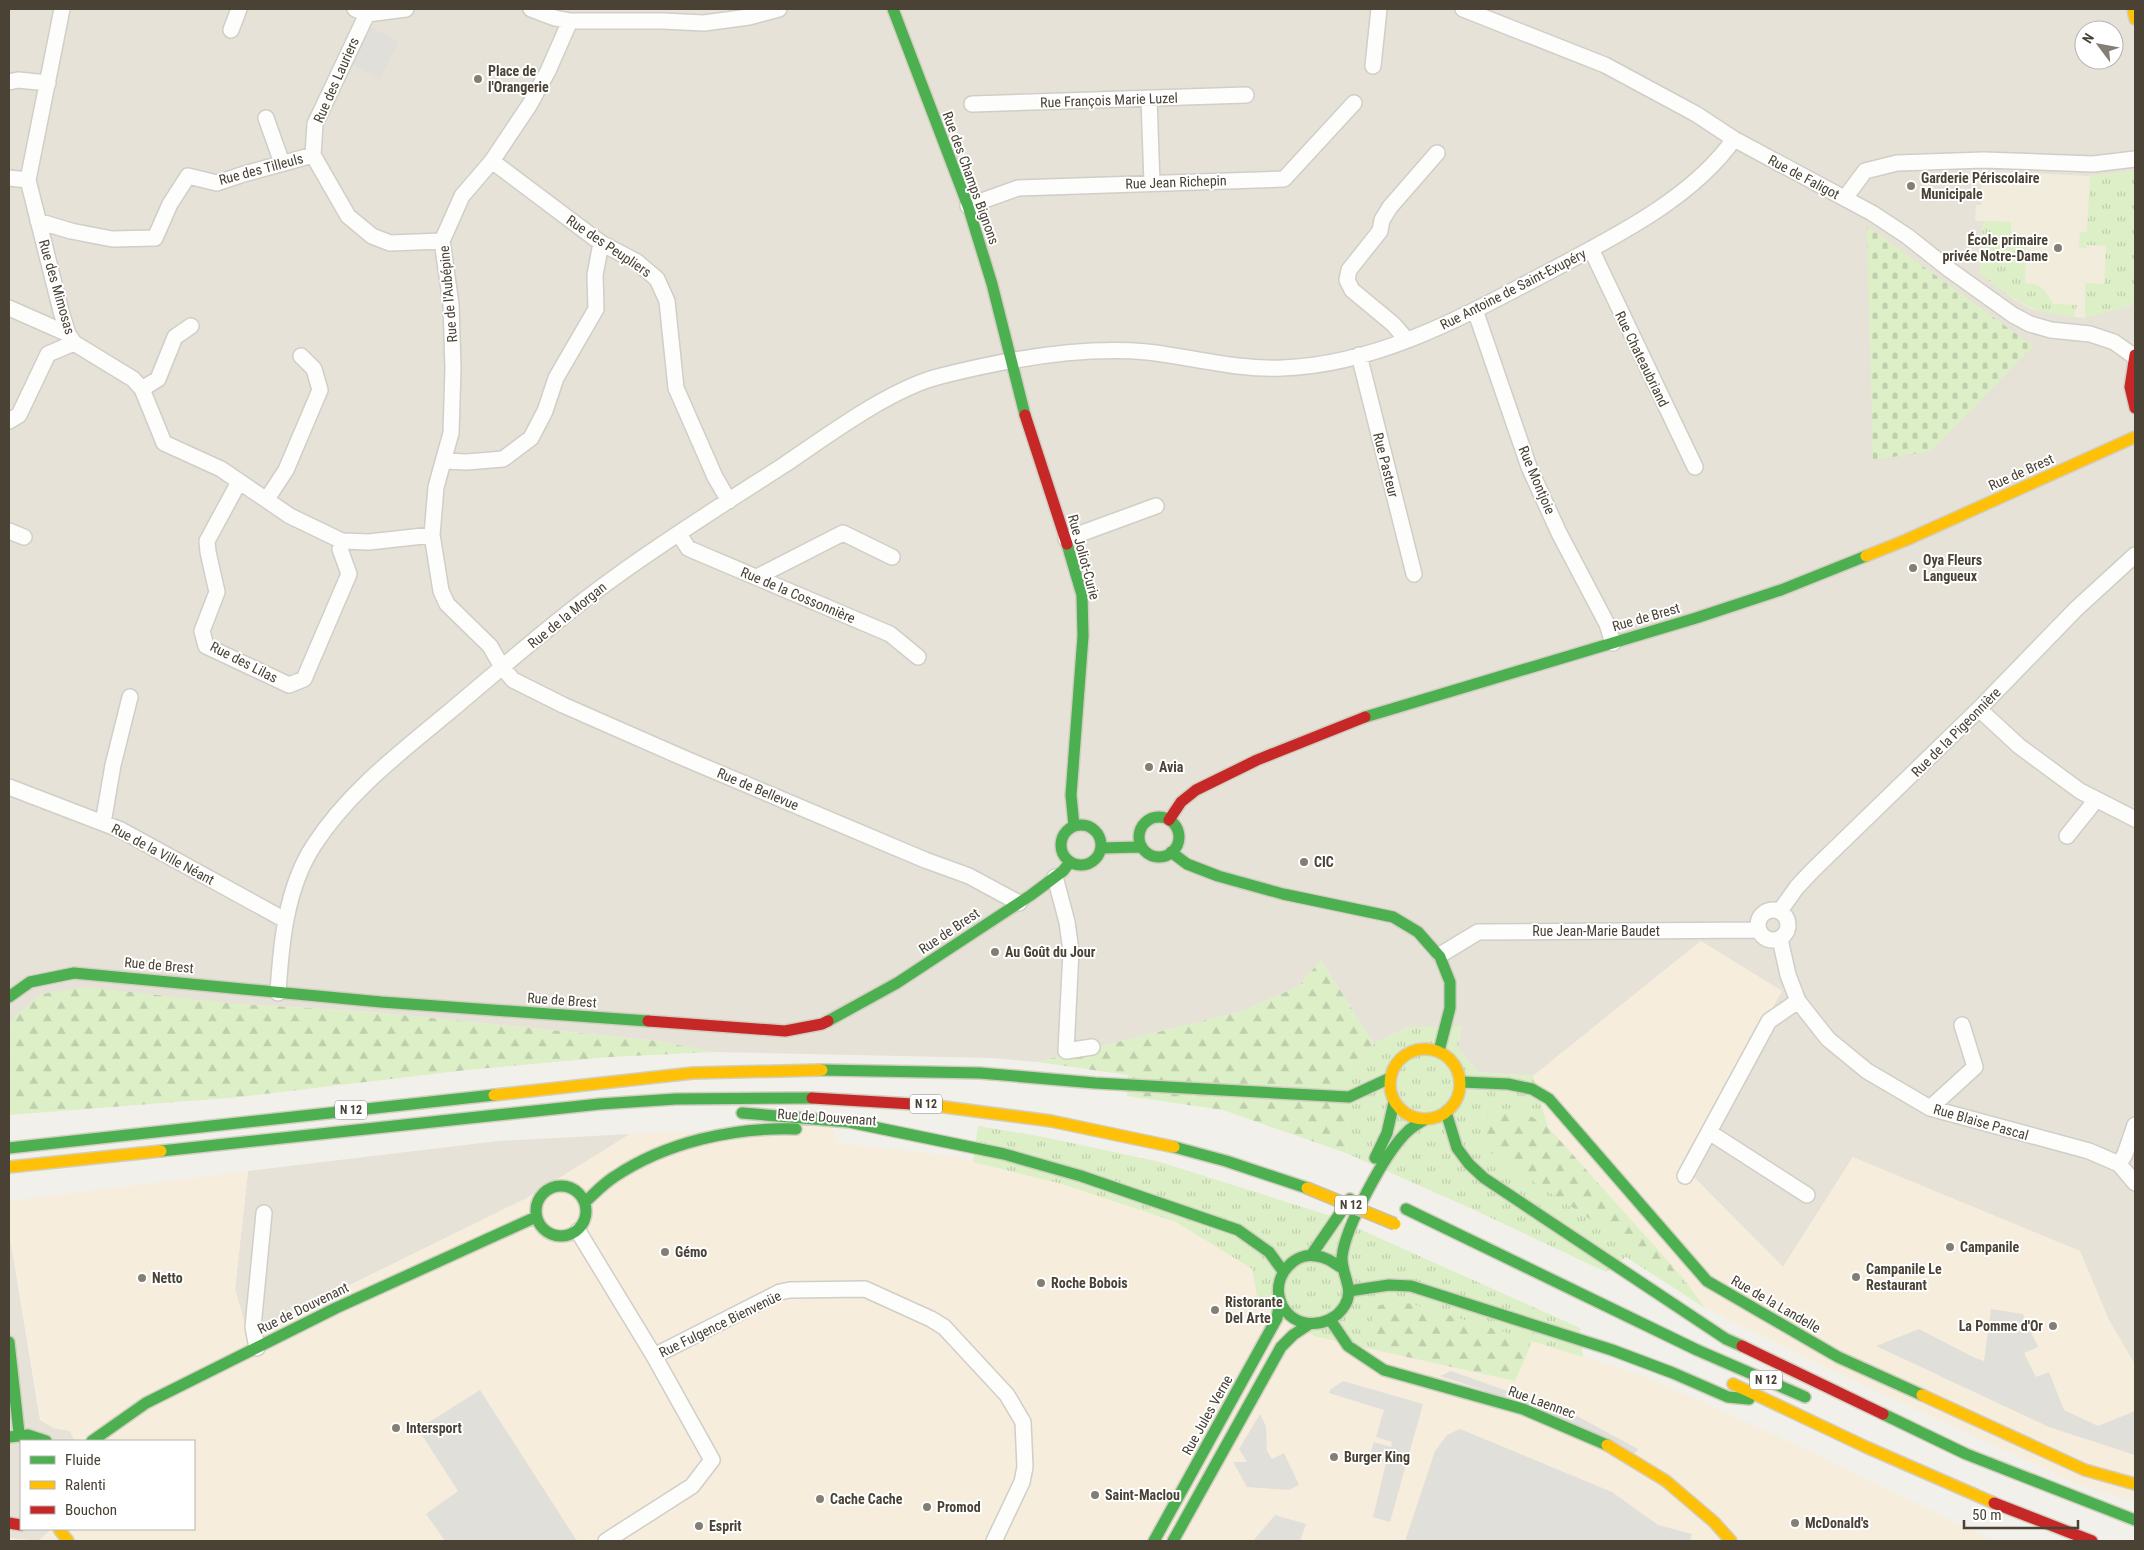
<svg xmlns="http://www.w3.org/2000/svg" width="2144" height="1550" font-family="'Roboto Condensed',sans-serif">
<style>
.residential{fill:#e7e2d7;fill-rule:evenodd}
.commercial{fill:#f6eddc}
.education{fill:#f1ecdb}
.grass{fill:url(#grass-tufts)}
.forest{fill:url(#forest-firs)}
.cemetery{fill:url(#cemetery-stones)}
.parking{fill:#e1dfda}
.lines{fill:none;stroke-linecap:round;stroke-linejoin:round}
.street-casing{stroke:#d0cec7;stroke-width:18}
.fast-casing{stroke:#d2cec0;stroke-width:14}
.slow-casing{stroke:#d2cec0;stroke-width:14}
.jam-casing{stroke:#d2cec0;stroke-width:14}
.street{stroke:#fdfdfc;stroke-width:15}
.fast{stroke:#4caf50;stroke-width:11}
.slow{stroke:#ffc107;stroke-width:11}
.jam{stroke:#c62828;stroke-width:11}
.slow-bridge-casing{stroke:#cdc0a2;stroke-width:14;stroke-linecap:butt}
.slow-bridge{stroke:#ffc107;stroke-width:11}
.poi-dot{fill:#847f74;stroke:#fff;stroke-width:2}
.labels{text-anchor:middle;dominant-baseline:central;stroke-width:4;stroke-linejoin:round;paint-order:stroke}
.shield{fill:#fff;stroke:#807b72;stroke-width:1}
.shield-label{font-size:12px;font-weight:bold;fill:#494235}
.poi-label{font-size:14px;font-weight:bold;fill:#494235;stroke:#fff;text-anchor:start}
.street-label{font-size:14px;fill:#494235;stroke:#fff}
</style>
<defs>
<pattern id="grass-tufts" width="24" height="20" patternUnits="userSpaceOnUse" patternTransform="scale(1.25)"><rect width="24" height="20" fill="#ddefc7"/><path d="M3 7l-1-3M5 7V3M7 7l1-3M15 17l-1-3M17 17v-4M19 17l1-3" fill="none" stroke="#bfceac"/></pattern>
<pattern id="forest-firs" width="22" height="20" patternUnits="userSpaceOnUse" patternTransform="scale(1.25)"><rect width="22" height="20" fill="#ddefc7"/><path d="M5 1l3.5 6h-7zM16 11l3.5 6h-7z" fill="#bfceac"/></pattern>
<pattern id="cemetery-stones" width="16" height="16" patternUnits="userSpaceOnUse" patternTransform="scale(1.25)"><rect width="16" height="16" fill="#ddefc7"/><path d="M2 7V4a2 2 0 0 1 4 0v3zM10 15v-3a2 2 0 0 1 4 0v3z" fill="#bfceac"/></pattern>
</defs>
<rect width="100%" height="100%" fill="#f2f0ea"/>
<path class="residential" d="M9,9h2126v1356l-26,-45 -256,-163 -70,110 -100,-101 18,-225 -168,135 -55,-4 -20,-23 3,-22h-53l-34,17 -53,-84 -22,26 -56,25 -206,51 -45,-4 -278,-6 -57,-11 -285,-29 -136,-8 -227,23zM2084,30h30v30h-30z
M630,1134l-101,63 -281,138 -13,-46 13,-118 250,-30z
M9,1231l31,189 14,8 16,3 5,10h-54v88h31l-14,12 -29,-3z"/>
<path class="commercial" d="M1701,941l81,50 -99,176 100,100 70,-110 227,94 29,69 26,45v137l-57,-18 -236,-109 -137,-67 -22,-30 -135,-151 -15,-51z
M832,1126l5,17 110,12 115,29 114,38 76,47 6,33 56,34 200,45 15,-32 2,-9 118,38 156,71 189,92h-1985v-3l29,3 14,-12h142v-88h-119l-5,-10 -16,-3 -13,-8 -32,-189v-30l239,-30 -13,118 13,46 281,-138 101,-63z"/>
<path class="education" d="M1982,171l108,5 45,-5v126l-5,9 -45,12 -20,-2 -34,-7 -16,-9 -35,-26 3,-53h-8l1,-16h5z"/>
<path class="grass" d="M2135,171v126l-5,9 -45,12v-35l19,1 2,-38 -19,-1 -1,3h-7l1,-16h7l3,-56z
M1983,221l28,1v23l15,1 -1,37c18,2 19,5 28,21l24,1 -3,12c-43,-3 -61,-18 -94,-43z
M1461,1026l-3,23 20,23 55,4 15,51 -24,-15 -36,39 166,111 29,16 22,30 -79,-51 -20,15 -136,-64 -124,-55 3,-28 -11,-43 36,-38 34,-17z
M978,1126l66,11 116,25 168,53 252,113 3,29 -185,-57 -27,22 9,29 -66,-15 -56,-34 -6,-33 -76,-47 -114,-38 -89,-22z"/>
<path class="forest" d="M1321,960l53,84 -36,38 11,43 -3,28 -123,-43 -96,-14 1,-21 -91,-13 206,-51 56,-25z
M87,987l149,17 136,8 285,29 57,11 -104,5 -143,13 -227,27 -231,18v-88l5,-10 28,-23z
M1495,1110l29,2 24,15 135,151 -29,-16 -166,-111 -8,-25z
M1398,1300l133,40 -2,9 -14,32 -135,-30 -9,-29 6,-16z"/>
<path class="cemetery" d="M1867,226l166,120 -102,105 -58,9z"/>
<path class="parking" d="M369,26l30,15 -19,38 -29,-15z
M1991,1309l32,5 15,33 -14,6 12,24 13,-5 15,38 34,16 37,-15v44l-86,-28 -173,-81 43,-17 56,29 9,3z
M1451,1371l122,43 65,35 -4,5 -151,-64 -43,-14z
M1343,1381l80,23 -33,118 -17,-5 13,-54 -17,-5 5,-16 17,5 1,-5 -16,-5 8,-27 -55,-17 1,-3z
M480,1390l97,151h-132l-19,-27 32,-23 -40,-62z
M1260,1414l6,12 1,25 5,8 12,-6 15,32 -10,5 -42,-3 -14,-25h14l-8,-13z
M1460,1429l152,63 46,33 34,9 -2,7h-285l30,-90 12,-16z
M1275,1515l31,9 -6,17h-47z"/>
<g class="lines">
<defs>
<path id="street" d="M62,9l-34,171 33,131 7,23 6,9 59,36 9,10 22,54 57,26 69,47 52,25 27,1 63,-7
M355,9l12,5 39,-5
M531,9l24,9 15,3
M779,9l-30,8 -45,6 -42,-2h-92l-22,50 -18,33 -38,57 -30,35 -20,45 9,63 2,64 -2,65 -15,54 -4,48 9,56 6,13 43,42 12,21 11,13 50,25 123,54 239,101 44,16 50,27
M1463,9l142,56 91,49 38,25 138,74 35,23 43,34 63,45 17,9 21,6 39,4 24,8 21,15
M367,14l-52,110 -2,31 35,61 24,20 18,7 52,-2
M231,30l8,-21
M1373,66l6,-57
M9,82l9,-2 30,3
M1149,98l3,85
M972,104l274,-9
M266,118l16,45
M492,161l109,82 36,19 20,17 10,22 9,87 39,89 14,24
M9,178l19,2
M1845,198l20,-27 32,-8 87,-3 109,4 42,-5
M968,206l50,-18 266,-9 70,-76
M38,221l33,10 41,8 43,-1 15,-34 18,-28 29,7 27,-9 69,-19
M1591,249l104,218
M9,308l59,26
M1475,310l54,157 30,66 48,91 6,19
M1407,340l-14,-16 -41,-34 -5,-10 2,-10 31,-39 2,-11 8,-13 47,-54
M1359,355l55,219
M142,389l16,-10 17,-42 16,-11
M9,421l10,-6 29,-61 26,-11
M444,461l23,1 36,-3 28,-21 14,-27 11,-33 40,-69 -1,-34 6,-32
M239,482l-32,59 1,11 9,40 -15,39 4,15 83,39 15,-6 45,-105 -9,-25 2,-8
M267,499l19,-29 34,-80 -6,-21 -13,-13
M9,531l15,6
M679,534l9,14 4,2 198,84 28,23
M1066,539l90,-33
M757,577l86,-44 49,24
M1979,709l40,37 61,45 55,28
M9,787l112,43 164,90
M103,823l10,-58 17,-68
M2067,836l29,-36
M1055,877l12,45 4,29 -5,100 26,-4
M1758 925a15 15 0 1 1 30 0a15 15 0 1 1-30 0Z
M1780,911l17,-24 16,-17 166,-161 97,-100 59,-54
M1780,939l8,36 10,26 30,38 39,32 63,37 159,43 30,13 16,19
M1440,955l38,-23 280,-2
M278,993c3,-50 8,-105 36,-148 35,-54 86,-92 135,-133 55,-46 110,-95 169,-137 54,-39 110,-74 166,-110 43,-29 107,-77 157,-89 63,-16 141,-30 206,-24 45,5 89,18 135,16 97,-3 186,-54 270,-98 62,-33 141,-72 182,-131
M1930,1108l45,-41 -13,-42
M1709,1132l98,63
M2119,1164l6,-10 10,-29
M1685,1176l84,-155 29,-20
M578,1231l76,125 126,-64 10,-2 75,-1 66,30 13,8 63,68 16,27 2,45 -3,15 -28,59
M257,1348l-4,-21 11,-114
M606,1541l86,-55 20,-26 -58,-104"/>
<path id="fast" d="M893,9l75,197 24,78 33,131
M1067,544l15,51 1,41 -12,159 3,31
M1365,717l331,-99 85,-28 85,-34
M1139 837a20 20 0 1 1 40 0a20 20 0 1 1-40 0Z
M1061 845a20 20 0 1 1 40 0a20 20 0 1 1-40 0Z
M1101,848l41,-1
M1171,852l16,12 31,12 65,18 110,23 25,15 22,25 10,25v26l-11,43
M9,997l21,-15 44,-9 307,29 267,19
M828,1021l69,-38 134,-88 32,-24 7,-9
M822,1070l158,3 115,10 254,14 41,-19
M1461,1082l47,2 24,5 17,10 158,182 131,76 84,38
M1446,1112l11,36 12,16 15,14 242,161 16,7
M742,1113l107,9 155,32 77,22 157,54 31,22 14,19
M1174,1147l52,14 81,27
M9,1148l485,-53
M161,1151l439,-47 76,-5 136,-1
M1375,1158l12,-25 7,-31
M536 1211a25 25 0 1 1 50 0a25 25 0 1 1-50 0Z
M585,1202c9,-8 18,-18 29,-25 52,-35 120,-50 182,-48
M1406,1209l291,141 108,47
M1312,1254l38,-55
M1343,1269c-9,-6 -16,-12 -27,-13 -22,-4 -41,19 -37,40 7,34 50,36 66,9 10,-16 -4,-31 -3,-48 3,-30 44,-106 66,-126 5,-5 11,-8 16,-11
M1349,1291l40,-6 22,1 201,64 61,23 55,24 21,2
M1331,1321l17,25 36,24 139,39 84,36
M9,1342l10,91
M1883,1414l83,40 169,66
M9,1437l19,-2 18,6
M92,1441l54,-38 190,-95 200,-91
M1154,1541l123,-223 3,-17
M1173,1541l108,-194 12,-12 15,-10"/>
<path id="slow" d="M2133,9l2,10
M1866,556l40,-16 229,-103
M1390 1084a35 35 0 1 1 70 0a35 35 0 1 1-70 0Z
M494,1095l199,-22 129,-3
M929,1105l122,16 123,26
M9,1167l152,-16
M1733,1384l133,63 128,56
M1922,1395l163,75 50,14
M1607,1445l59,36 48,41 17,19
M59,1529l9,12"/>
<path id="jam" d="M2135,355l-5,32 5,21
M1025,415l42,129
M1169,820l12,-18 15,-12 61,-30 108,-43
M648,1021l137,10 37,-7 6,-3
M812,1098l117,7
M1742,1346l141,68
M1994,1503l98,38
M9,1523l12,2"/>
</defs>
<use href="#street" class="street-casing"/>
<use href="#fast" class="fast-casing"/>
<use href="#slow" class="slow-casing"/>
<use href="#jam" class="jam-casing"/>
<use href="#street" class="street"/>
<use href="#fast" class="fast"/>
<use href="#slow" class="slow"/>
<use href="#jam" class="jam"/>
<defs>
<path id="slow-bridge" d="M1307,1188l88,36"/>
</defs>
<use href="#slow-bridge" class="slow-bridge-casing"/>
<use href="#slow-bridge" class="slow-bridge"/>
</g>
<g class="poi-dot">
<circle cx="478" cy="79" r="5"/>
<circle cx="1911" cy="186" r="5"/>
<circle cx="2058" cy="248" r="5"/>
<circle cx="1913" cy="568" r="5"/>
<circle cx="1149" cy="767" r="5"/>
<circle cx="1304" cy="862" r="5"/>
<circle cx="995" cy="952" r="5"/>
<circle cx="1950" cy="1247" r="5"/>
<circle cx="665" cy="1252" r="5"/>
<circle cx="1856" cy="1277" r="5"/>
<circle cx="142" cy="1278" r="5"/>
<circle cx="1041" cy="1283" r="5"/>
<circle cx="1215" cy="1310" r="5"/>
<circle cx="2053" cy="1326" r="5"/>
<circle cx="396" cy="1428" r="5"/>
<circle cx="1334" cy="1457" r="5"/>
<circle cx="1095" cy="1495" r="5"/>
<circle cx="820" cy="1499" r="5"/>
<circle cx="927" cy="1507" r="5"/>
<circle cx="1795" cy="1523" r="5"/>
<circle cx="699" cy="1526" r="5"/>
</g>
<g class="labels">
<g class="shield">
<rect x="910" y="1094.5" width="32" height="19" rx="4"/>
<rect x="335" y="1100.5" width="32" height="19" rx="4"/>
<rect x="1335" y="1195.5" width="32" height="19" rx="4"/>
<rect x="1750" y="1370.5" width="32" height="19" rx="4"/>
</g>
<g class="shield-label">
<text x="926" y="1104">N 12</text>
<text x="351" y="1110">N 12</text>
<text x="1351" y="1205">N 12</text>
<text x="1766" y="1380">N 12</text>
</g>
<g class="poi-label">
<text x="488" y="71">Place de<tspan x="488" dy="16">l'Orangerie</tspan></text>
<text x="1921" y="178">Garderie Périscolaire<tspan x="1921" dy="16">Municipale</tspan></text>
<text x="2048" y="240" text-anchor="end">École primaire<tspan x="2048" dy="16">privée Notre-Dame</tspan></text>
<text x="1923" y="560">Oya Fleurs<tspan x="1923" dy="16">Langueux</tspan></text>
<text x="1159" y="767">Avia</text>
<text x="1314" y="862">CIC</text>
<text x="1005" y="952">Au Goût du Jour</text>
<text x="1960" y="1247">Campanile</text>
<text x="675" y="1252">Gémo</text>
<text x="1866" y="1269">Campanile Le<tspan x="1866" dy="16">Restaurant</tspan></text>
<text x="152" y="1278">Netto</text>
<text x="1051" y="1283">Roche Bobois</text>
<text x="1225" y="1302">Ristorante<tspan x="1225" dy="16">Del Arte</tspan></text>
<text x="2043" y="1326" text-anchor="end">La Pomme d'Or</text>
<text x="406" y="1428">Intersport</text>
<text x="1344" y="1457">Burger King</text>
<text x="1105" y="1495">Saint-Maclou</text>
<text x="830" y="1499">Cache Cache</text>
<text x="937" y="1507">Promod</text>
<text x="1805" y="1523">McDonald's</text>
<text x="709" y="1526">Esprit</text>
</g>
<g class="street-label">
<text transform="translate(336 80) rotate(-66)">Rue des Lauriers</text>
<text transform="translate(1109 100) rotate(-2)">Rue François Marie Luzel</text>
<text transform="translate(261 169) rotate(-15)">Rue des Tilleuls</text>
<text transform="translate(1804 177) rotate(28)">Rue de Faligot</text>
<text transform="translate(971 178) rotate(70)">Rue des Champs Bignons</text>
<text transform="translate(1176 182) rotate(-2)">Rue Jean Richepin</text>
<text transform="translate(609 246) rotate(34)">Rue des Peupliers</text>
<text transform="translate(57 287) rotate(74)">Rue des Mimosas</text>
<text transform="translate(1513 289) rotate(-27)">Rue Antoine de Saint-Exupéry</text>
<text transform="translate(448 294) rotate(-95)">Rue de l'Aubépine</text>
<text transform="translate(1642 359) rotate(64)">Rue Chateaubriand</text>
<text transform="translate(1386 465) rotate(76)">Rue Pasteur</text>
<text transform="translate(2021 472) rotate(-24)">Rue de Brest</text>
<text transform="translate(1537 480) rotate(67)">Rue Montjoie</text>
<text transform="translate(1084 557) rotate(75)">Rue Joliot-Curie</text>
<text transform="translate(798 595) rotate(23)">Rue de la Cossonnière</text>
<text transform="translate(567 615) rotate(-39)">Rue de la Morgan</text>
<text transform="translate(1646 617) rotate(-16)">Rue de Brest</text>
<text transform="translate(244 662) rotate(27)">Rue des Lilas</text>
<text transform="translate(1956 732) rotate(-45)">Rue de la Pigeonnière</text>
<text transform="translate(758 789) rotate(23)">Rue de Bellevue</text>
<text transform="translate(163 854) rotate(28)">Rue de la Ville Néant</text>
<text transform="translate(949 931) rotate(-34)">Rue de Brest</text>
<text x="1596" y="931">Rue Jean-Marie Baudet</text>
<text transform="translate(159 965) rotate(5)">Rue de Brest</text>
<text transform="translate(562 1000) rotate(4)">Rue de Brest</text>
<text transform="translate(827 1117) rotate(4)">Rue de Douvenant</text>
<text transform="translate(1981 1122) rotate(16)">Rue Blaise Pascal</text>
<text transform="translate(1776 1304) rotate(30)">Rue de la Landelle</text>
<text transform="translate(303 1308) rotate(-26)">Rue de Douvenant</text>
<text transform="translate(720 1324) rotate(-26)">Rue Fulgence Bienvenüe</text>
<text transform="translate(1542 1402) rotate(20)">Rue Laennec</text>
<text transform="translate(1207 1415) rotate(-61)">Rue Jules Verne</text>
</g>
</g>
<rect width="2144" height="1550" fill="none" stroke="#494235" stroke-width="20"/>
<rect x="20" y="1440" width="175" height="90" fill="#ffffff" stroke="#b6b3ae"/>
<rect x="30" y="1456" width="25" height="8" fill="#4caf50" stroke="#b6b3ae"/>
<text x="65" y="1465" font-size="15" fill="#494235">Fluide</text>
<rect x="30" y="1481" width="25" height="8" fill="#ffc107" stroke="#b6b3ae"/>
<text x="65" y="1490" font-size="15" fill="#494235">Ralenti</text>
<rect x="30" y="1506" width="25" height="8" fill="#c62828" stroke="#b6b3ae"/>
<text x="65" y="1515" font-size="15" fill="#494235">Bouchon</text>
<g transform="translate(2099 45) rotate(302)"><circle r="24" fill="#ffffff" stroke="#b6b3ae"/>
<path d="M0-4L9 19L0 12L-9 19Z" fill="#847f74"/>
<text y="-8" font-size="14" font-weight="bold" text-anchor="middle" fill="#494235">N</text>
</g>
<path d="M1964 1520v8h114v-8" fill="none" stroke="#494235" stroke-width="2.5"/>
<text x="1972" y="1520" font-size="15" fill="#494235" stroke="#ffffff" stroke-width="4" paint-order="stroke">50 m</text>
</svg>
